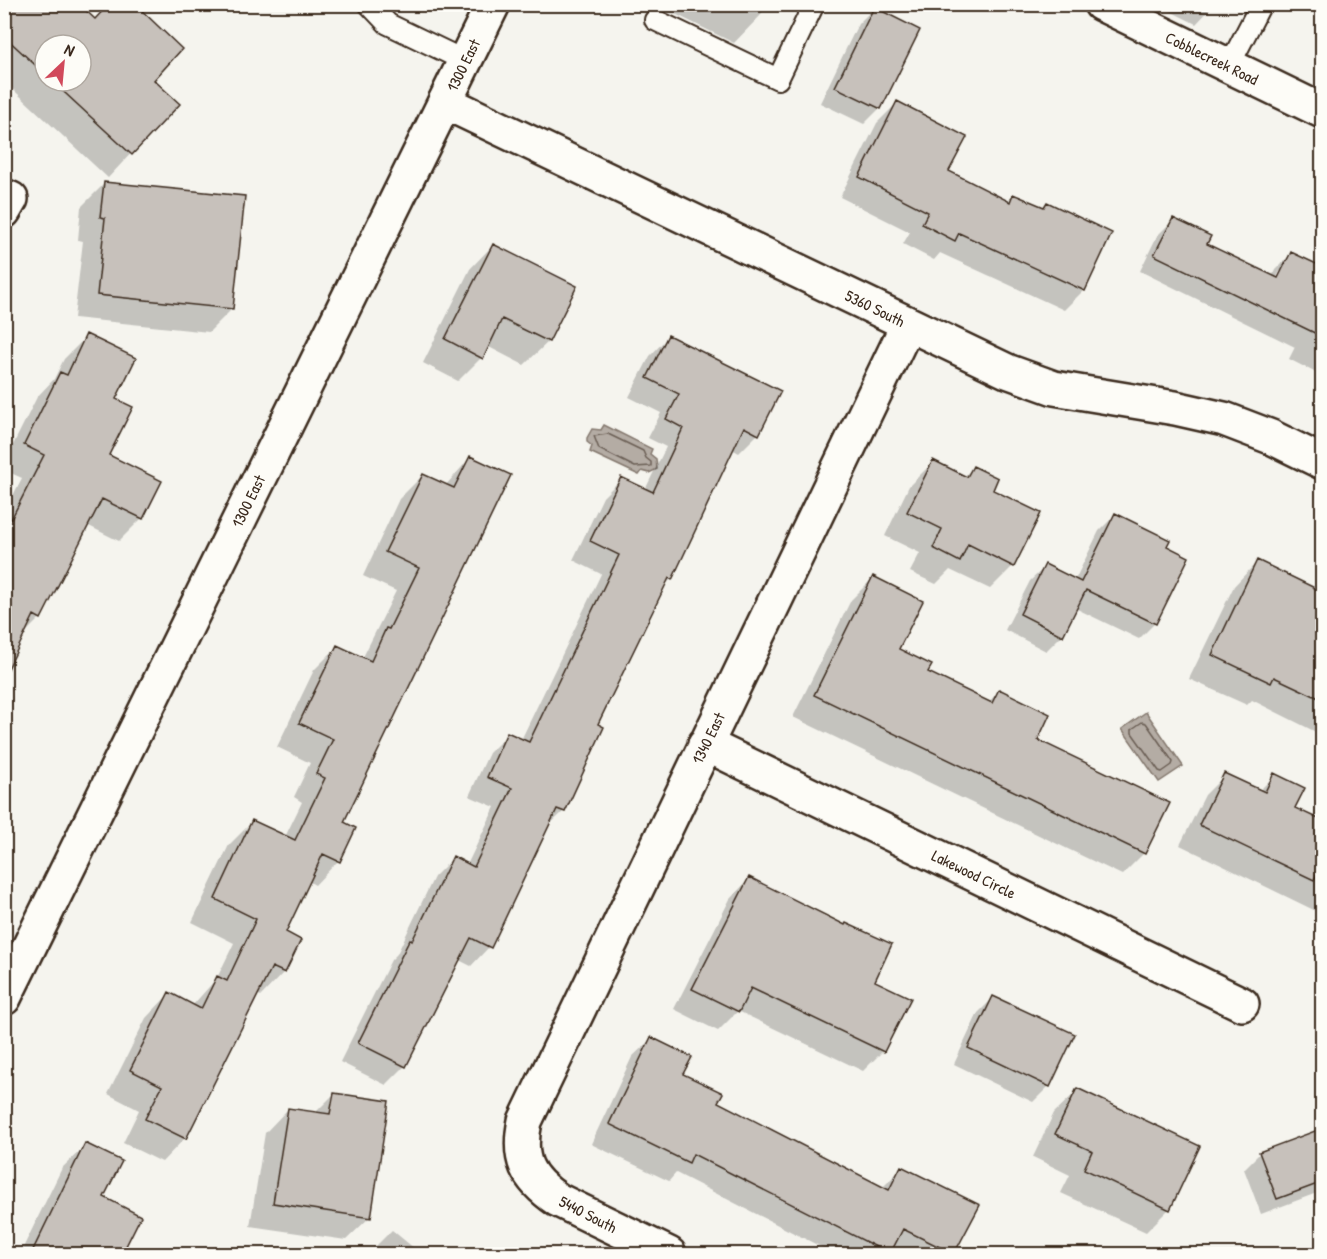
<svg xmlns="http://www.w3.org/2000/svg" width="1327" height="1259" font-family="'Patrick Hand',sans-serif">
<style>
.water{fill:#b4aca4;stroke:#84786e;stroke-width:1.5}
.shadow{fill:#0003;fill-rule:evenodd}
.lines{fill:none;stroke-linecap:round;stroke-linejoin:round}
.shore{stroke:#6b5e54;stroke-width:1.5}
.building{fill:#c7c1bb;stroke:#3b2a1e;stroke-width:1.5}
.lane-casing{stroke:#3b2a1e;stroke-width:24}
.street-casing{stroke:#3b2a1e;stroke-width:38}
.secondary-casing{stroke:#3b2a1e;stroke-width:38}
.lane{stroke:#fdfcf7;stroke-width:20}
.street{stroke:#fdfcf7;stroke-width:33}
.secondary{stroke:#fdfcf7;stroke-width:33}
.labels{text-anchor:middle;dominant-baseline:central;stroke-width:4.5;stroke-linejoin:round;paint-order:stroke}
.street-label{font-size:16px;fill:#3b2a1e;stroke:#fdfcf7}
</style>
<rect width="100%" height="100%" fill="#f5f4ee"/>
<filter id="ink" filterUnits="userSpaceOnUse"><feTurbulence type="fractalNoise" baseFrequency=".0167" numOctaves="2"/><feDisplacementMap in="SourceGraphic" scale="12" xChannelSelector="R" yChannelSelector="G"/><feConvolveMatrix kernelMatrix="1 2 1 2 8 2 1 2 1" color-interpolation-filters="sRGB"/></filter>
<g filter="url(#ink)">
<path class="water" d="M604,425l48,24 -2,5 6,5 1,10 -8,4 -7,-2 -3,4 -49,-23 2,-6 -5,-4v-4l5,-9 9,1z
M1146,712l37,54 -24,16 -37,-53z"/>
<path class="shadow" d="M4,4l91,17 82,83 -69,74 -104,-97zM45,45h36v36h-36z
M655,4h111l-5,11 -27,28z
M1156,4h59l-19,20z
M874,8l6,100 -16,16 -44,-21 38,-79z
M1322,62v11l-4,-2z
M897,103l50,68 60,31 7,-6 70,94 -20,20 -124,-57 -6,7 -31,-16 7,-12 -70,-35 37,-74z
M104,184l128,125 -23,23 -135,-14 9,-77 -5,-1 3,-33z
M1173,220l32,24 67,33 3,-7 16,-16 31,15v107l-33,-17 6,-12 -155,-76 17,-35zM1280,271h4l-11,13z
M493,245l82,41 -27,56 -24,23 -37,-19 -6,12 -23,23 -35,-18 47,-94z
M87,336l27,63 -7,57 35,62 -23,23 -32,-16 -47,93 -17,17 -19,38v-160l18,-35 -18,-8v-7l33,-66 17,-18 10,-20z
M668,337l90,97 -19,19 -7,-4 -61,130 -8,8 -67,138 6,2 -39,85 -17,16 -57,119 -18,19 -12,-6 -54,106 -19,19 -46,-23 51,-102 6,-6 37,-77 19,-19 14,7 28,-58 -26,-11 20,-43 19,-19 13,6 80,-166 -28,-14 30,-63 18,-18 24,11 21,-43 -18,-9 13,-25 -32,-16 21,-41z
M470,458l-128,365 -4,38 -23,24 -7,-4 -24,52v39l-23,24 -4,-2 -72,144 -23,24 -39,-19 16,-33 -31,-16 38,-76 23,-24 23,12 25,-28 17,-35 -42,-21 37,-77 23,-23 33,15 17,-35 -8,-5 16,-34 -33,-16 37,-77 23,-23 25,12 34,-68 -33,-15 36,-77 24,-24 22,11z
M933,462l31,15 9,-10 18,23 22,76 -23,23 -40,-19 -14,14 -26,-12 10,-19 -35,-17 24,-50z
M1115,515l50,32 22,10 -32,66 -16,16 -64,-31 -13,27 -16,16 -41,-21 25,-49 16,-15 29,14 24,-49z
M1257,562l65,32v141l-70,-35 -5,5 -58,-26 45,-93z
M873,578l24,72 29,22 62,31 11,-12 37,50 108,112 -22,22 -329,-158 58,-117z
M1225,775l34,16 16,-16 18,33 29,15v91l-142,-69 25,-50z
M749,879l96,48 28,55 10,69 -20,20 -125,-60 -20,20 -44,-22 56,-110z
M994,997l55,89 -16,16 -79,-38 24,-51z
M651,1039l30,35 35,29 166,85 20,-20 76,38 -25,48h-55l-8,-3 -2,3h-53l-159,-81 -7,8 -78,-37 41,-87z
M1078,1090l91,119 -23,23 -85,-39 9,-18 -37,-18 21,-44z
M334,1094l36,123 -24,23 -96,-14 15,-93 23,-24 27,4z
M1322,1130v61l-61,23 -17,-45 16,-16z
M86,1145l16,53 37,18 -18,38h-101l42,-86z
M392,1230l29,24h-53z
M1007,1251l7,3h-11z"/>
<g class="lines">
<path class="shore" d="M608,434l35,17 3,7 5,4v4l-16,1 -36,-18 -5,-13z
M1142,722l4,1 27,39 -1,3 -10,7 -3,-1 -27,-38v-4z"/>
</g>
<path class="building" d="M4,4h75l16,15 14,-15h26l47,45 -28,31 26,24 -48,51 -80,-74h29v-36h-36v29l-41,-38z
M874,7l46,23 -39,79 -46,-22z
M897,101l70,36 -18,34 61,31 3,-8 31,13 3,-5 65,31 -27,58 -126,-58 -4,8 -33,-17 6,-12 -69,-35z
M104,182l141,14 -12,113 -136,-14 8,-77 -5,-1z
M1173,218l38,18 -4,8 71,34 13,-26 32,15v70l-169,-82z
M493,244l84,42 -28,56 -47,-23 -19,40 -38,-20z
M86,334l50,24 -20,41 17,8 -24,48 53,26 -19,38 -41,-20 -61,120 -7,-4 -30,62v-144l40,-78 -20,-10 36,-73 7,3z
M668,335l113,56 -22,44 -15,-8 -72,153 -3,-2 -71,146 6,3 -39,85 -8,-3 -66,139 -20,-10 -65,129 -48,-24 52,-104 2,2 41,-85 21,11 38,-79 -25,-11 20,-45 22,10 90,-187 -29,-14 31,-64 32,15 30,-64 -17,-9 13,-25 -32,-16z
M470,456l41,19 -167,347 12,6 -16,34 -17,-8 -37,78 15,8 -16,33 -13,-6 -86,172 -41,-20 17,-33 -32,-16 39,-78 32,17 16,-33 10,5 29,-62 -41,-20 37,-79 43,20 30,-62 -9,-4 17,-35 -34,-16 38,-78 34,16 15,-33 3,1 30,-61 -34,-16 38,-78 31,14z
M933,460l34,17 6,-11 25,12 -5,12 48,23 -27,54 -46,-23 -8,18 -27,-14 9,-19 -35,-17z
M1115,513l55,27 -3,6 22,11 -33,67 -70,-34 -23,46 -43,-22 25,-50 36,18z
M1257,560l66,32v108l-49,-23 -3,6 -59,-28z
M873,576l50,25 -24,48 33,16 -4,7 64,31 7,-14 51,25 -12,26 132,63 -25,51 -331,-159z
M1224,773l41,19 9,-19 31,15 -10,20 28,13v40l-9,19 -115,-55z
M749,877l96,48 1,-2 46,21 -17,37 36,17 -27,54 -133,-64 -12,24 -47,-23z
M993,996l82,38 -25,53 -82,-39z
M651,1037l41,20 -9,17 40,19 -5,9 171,88 12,-24 79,39 -26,49 -51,-25 -13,25 -197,-100 -4,9 -80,-39z
M1077,1088l123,58 -30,64 -86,-41 8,-18 -37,-17z
M334,1093l55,8 -18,117 -98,-15 15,-95 42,6z
M1323,1128v54l-46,17 -18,-47z
M85,1143l37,18 -18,36 37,19 -19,38h-91z"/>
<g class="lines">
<defs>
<path id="lane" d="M369,4l19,20 77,37
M655,20l123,59 36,-75
M1229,66l32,-62"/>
<path id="street" d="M1101,4l221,107
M445,102l562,269 47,17 121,20 49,11 47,18 51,25
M4,196l7,3 -7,12
M705,744l537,260
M669,1254l-111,-54c-32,-22 -41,-41 -33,-79l383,-797"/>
<path id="secondary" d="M4,998l489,-994"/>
</defs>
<use href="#lane" class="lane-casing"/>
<use href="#street" class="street-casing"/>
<use href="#secondary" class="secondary-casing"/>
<use href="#lane" class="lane"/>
<use href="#street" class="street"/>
<use href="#secondary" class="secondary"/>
</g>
</g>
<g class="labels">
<g class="street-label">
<text transform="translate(1212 58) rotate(26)">Cobblecreek Road</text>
<text transform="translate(463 65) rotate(-64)">1300 East</text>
<text transform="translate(875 308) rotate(26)">5360 South</text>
<text transform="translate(248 501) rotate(-64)">1300 East</text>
<text transform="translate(708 738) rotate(-64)">1340 East</text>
<text transform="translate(974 874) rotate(26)">Lakewood Circle</text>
<text transform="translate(588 1214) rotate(27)">5440 South</text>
</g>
</g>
<rect width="1327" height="1259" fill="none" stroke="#fdfcf7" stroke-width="24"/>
<rect x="12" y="12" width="1303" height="1235" fill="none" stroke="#3b2a1e" stroke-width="2" filter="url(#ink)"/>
<g transform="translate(63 63) rotate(26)"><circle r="28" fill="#fdfcf7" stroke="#afa8a0" stroke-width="1.5"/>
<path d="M0-4.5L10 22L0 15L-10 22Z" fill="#d1495b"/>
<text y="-9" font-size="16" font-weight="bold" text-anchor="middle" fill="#3b2a1e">N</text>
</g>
</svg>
